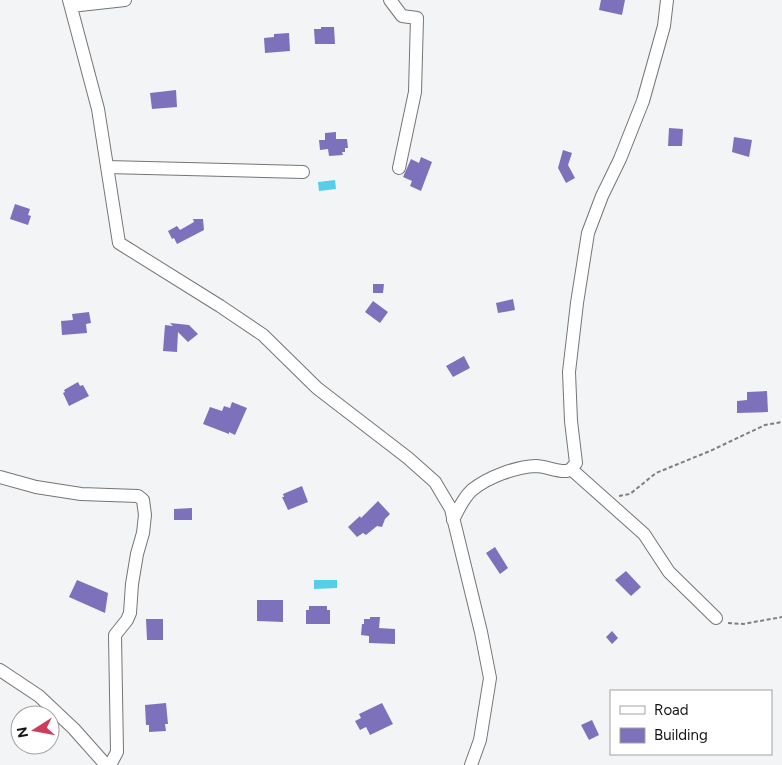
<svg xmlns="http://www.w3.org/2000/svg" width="782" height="765" font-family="Figtree,sans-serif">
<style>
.water{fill:#55cee7}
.building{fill:#7e71bc}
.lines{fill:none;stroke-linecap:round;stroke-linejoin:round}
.minor-casing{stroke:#747577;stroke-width:14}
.path{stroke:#7d7f80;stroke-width:2;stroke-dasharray:4 2.5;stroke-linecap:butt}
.minor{stroke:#fff;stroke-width:12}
</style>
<rect width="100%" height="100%" fill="#f2f4f6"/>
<path class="water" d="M335,180l1,9 -17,2 -1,-9z
M314,580h23v8l-23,1z"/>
<path class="building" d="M601,0h24l-3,15 -23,-5z
M321,27h13l1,17h-20l-1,-15h7z
M289,33l1,18 -25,2 -1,-15 10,-1v-3z
M176,90l1,17 -25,2 -2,-16z
M669,128l14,1 -1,17h-14z
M336,132v7h11l1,9h-3v4h-3l1,3 -14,1 -1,-7 -8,1 -1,-10h6v-7z
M734,137l18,3 -3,17 -17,-5z
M563,150l9,3 -4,12 7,13 -9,5 -8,-15z
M421,157l11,5 -11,29 -11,-5 2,-5 -9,-4 8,-18 8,4z
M15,204l15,5 -2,6 3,1 -3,9 -18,-6z
M193,219h10l1,11 -27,14 -3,-6 -2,1 -4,-8 9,-5 3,4 14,-8z
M373,284h11l-1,9h-10z
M513,299l2,11 -17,3 -2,-10z
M373,301l15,11 -8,11 -15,-11z
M89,312l2,11 -5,1 1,9 -25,2 -1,-14 12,-1 -1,-6z
M170,323l19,2 9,9 -10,8 -10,-10 -1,20 -14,-1 2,-26 8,1z
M464,356l6,12 -17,9 -7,-11z
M78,382l2,4 3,-1 6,11 -20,10 -6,-13 2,-1 -1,-2z
M767,391l1,21 -31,1v-12l10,-1v-8z
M232,402l15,6 -12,27 -6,-3v2l-26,-10 7,-17 12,4 2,-5 6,2z
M302,486l6,16 -20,8 -6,-13h2l-1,-3z
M378,501l12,13 -5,5 -3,8 -5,-1 -11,9 -3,-2 -6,4 -9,-10 12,-11 1,2z
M192,508v12h-18v-11z
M495,547l13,21 -8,6 -14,-21z
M626,571l15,16 -10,9 -16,-16z
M77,580l31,13 -3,20 -36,-16z
M257,600h26v22l-26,-1z
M309,606h18v4h3v14h-24v-14h3z
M370,617h10l-1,11 16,1v15l-26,-1v-7l-8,-1 1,-11h2v-5h6z
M146,619h17v21h-16z
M612,631l6,7 -6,6 -6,-7z
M166,703l2,21h-3l1,7 -17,1v-7h-3l-1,-20z
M382,703l11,21 -23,11 -4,-8 -6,3 -5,-9 6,-3 -2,-4z
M592,720l7,15 -10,5 -8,-15z"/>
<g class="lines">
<defs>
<path id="minor" d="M69,0l29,109 21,134 101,63 43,29 54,53 91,70 27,24 16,27 30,123 9,46 -10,62 -9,25
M390,0l12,16 15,2 -2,74 -16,76
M71,6l54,-6
M107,167l196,5
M571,469l73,65 25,38 47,46
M0,477l36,10 45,7 57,2 5,4 2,15 -2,18 -6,21 -5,30 -2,29 -3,7 -12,15 2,117 -7,13
M453,520c5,-10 10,-22 19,-30 16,-13 43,-23 64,-24 10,0 20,6 31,5l4,-2 5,-6 -5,-42 -2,-49 8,-69 11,-70 14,-37 18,-37 23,-58 21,-75 3,-26
M0,670l39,26 35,33 32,36"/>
</defs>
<use href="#minor" class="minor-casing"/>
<path class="path" d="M619,496l11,-2 26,-21 54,-22 55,-26 17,-3
M728,623l15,1 39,-7"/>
<use href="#minor" class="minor"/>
</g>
<rect x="610" y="690" width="162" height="65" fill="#ffffff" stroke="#a1a1a2"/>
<rect x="620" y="706" width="25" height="8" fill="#ffffff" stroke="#a1a1a2"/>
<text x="654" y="715" font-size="15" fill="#141516">Road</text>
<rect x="620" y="728" width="25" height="15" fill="#7e71bc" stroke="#a1a1a2"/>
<text x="654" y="740" font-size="15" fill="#141516">Building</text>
<g transform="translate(35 730) rotate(259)"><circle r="24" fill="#ffffff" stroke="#a1a1a2"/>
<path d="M0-4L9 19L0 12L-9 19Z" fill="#cd3d5a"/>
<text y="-8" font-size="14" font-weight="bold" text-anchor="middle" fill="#141516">N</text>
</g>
</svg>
